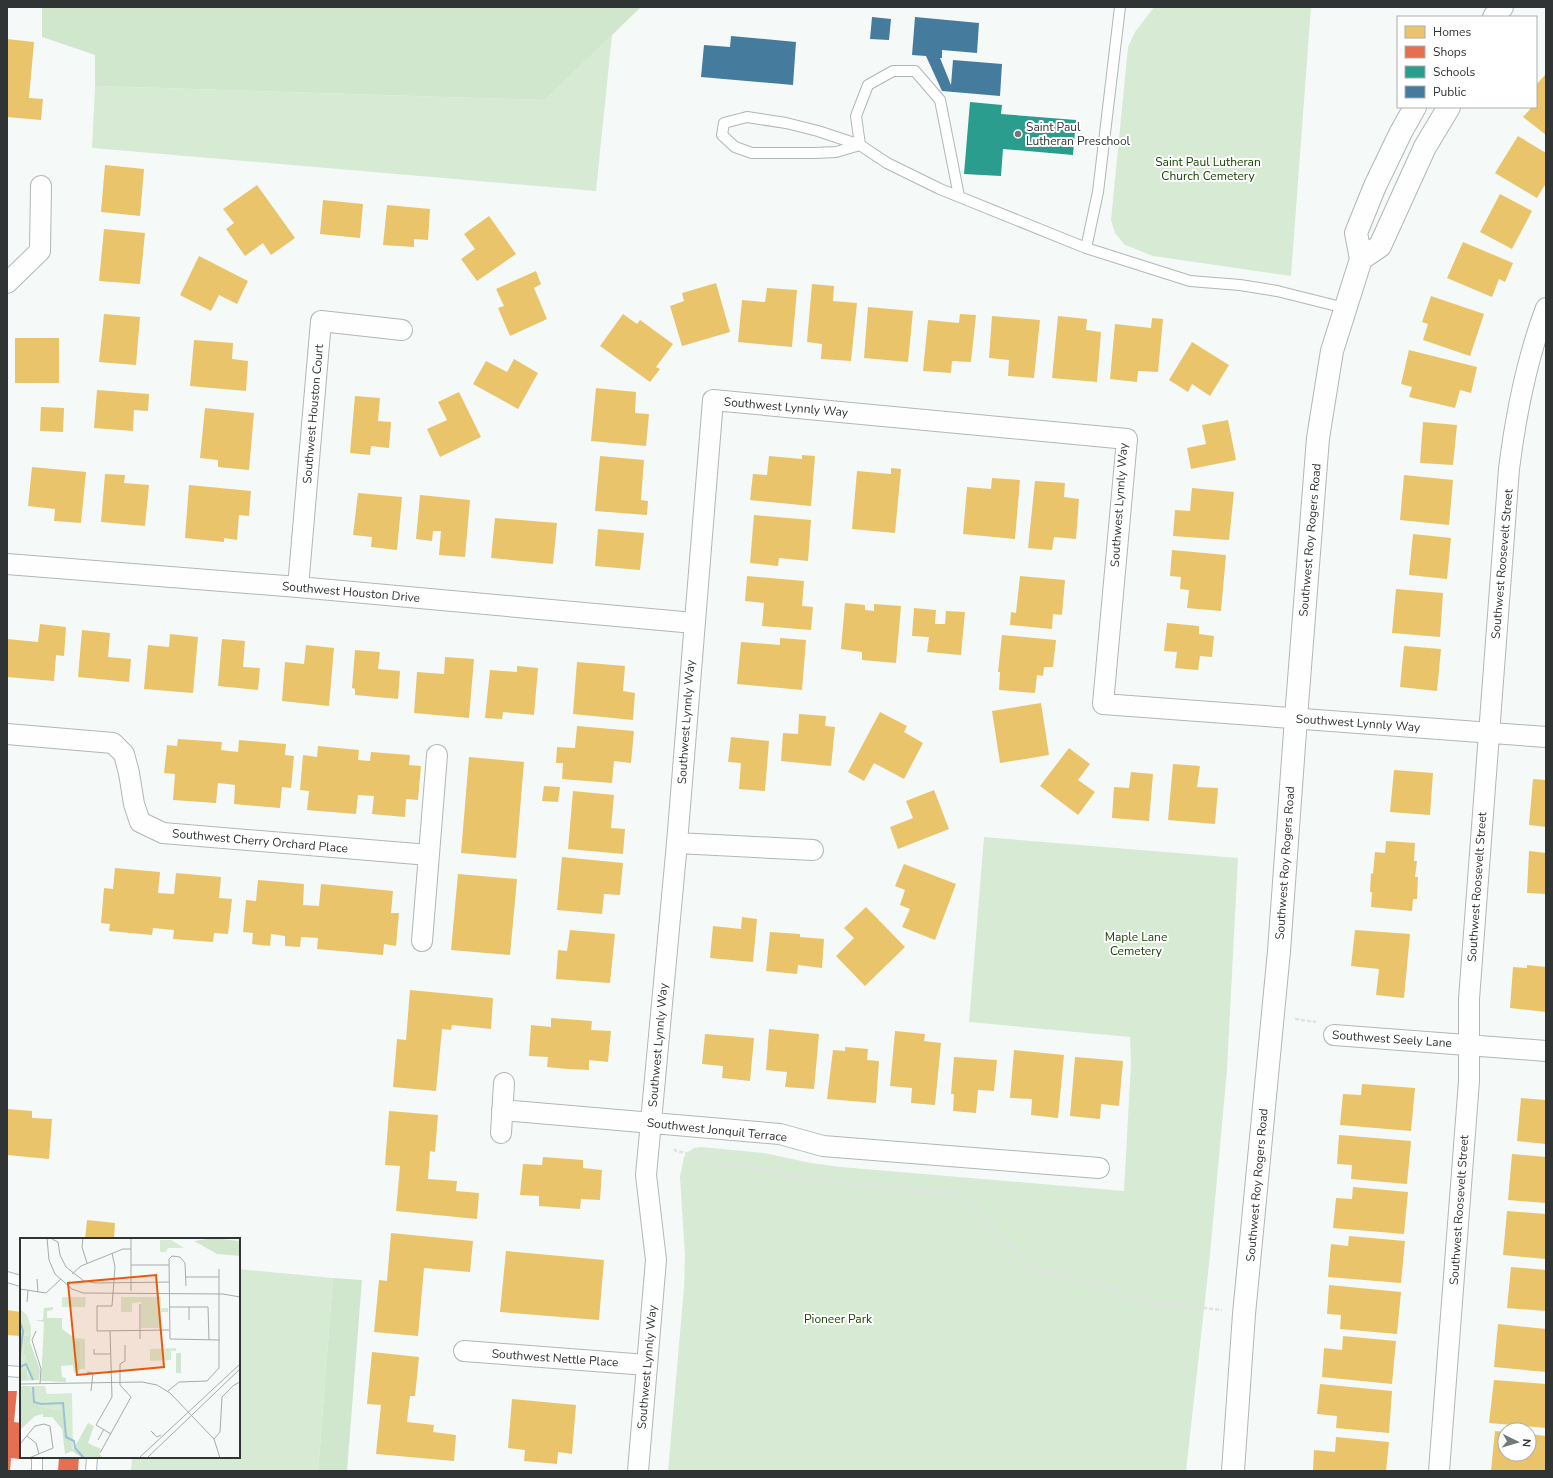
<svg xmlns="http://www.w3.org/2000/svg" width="1553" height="1478" font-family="'Nunito Sans',sans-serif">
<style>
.green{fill:#d7ead4}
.forest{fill:#d1e7cd}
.homes{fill:#e9c46a}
.shops{fill:#e76f51}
.schools{fill:#2a9d8f}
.public{fill:#457b9d}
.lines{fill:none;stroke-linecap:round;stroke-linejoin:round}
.lane-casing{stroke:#b2b6b5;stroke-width:12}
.street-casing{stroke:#b2b6b5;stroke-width:22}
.primary-casing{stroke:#b2b6b5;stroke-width:24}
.path{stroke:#e1e3e3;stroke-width:2.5;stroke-dasharray:4 2;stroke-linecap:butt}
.lane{stroke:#fefefe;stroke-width:10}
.street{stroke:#fefefe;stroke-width:20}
.primary{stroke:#fefefe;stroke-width:22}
.poi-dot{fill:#767979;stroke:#fff;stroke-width:1.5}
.labels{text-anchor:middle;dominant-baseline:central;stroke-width:4;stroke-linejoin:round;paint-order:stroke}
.poi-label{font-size:12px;fill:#313434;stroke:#fff;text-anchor:start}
.park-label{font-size:12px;fill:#184403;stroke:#fff}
.street-label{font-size:12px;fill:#313434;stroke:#fff}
.inset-river{fill:none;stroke:#9ac1d7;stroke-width:2}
.inset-road{fill:none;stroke:#a7abaa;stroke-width:1}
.view{fill:#e8590c;fill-opacity:0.15;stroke:#e8590c;stroke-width:2}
.inset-edge{fill:none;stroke:#313434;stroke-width:2}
</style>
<rect width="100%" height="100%" fill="#f5faf9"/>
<path class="green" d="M1154,7h157l-20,269 -138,-20 -28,-11 -10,-12 -4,-13 17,-173 7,-15z
M612,35l-16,156 -504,-43 3,-62 450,14z
M984,837l254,21 -11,212 -17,185 -24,216h-518l16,-184 1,-31 -5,-79 4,-20 4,-5 6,-4 7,-1 63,6 47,10 30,4 283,24 7,-128 -1,-26 -161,-15z
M239,1269l94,9 -15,193h-187l1,-14h107z"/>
<path class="forest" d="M42,7h599l-96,93 -450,-14v-31l-53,-18z
M333,1278l29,2 -15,191h-29z"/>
<path class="homes" d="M7,39l27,3 -5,56 14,1 -2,21 -34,-3z
M1545,75l1,1v59l-23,-18 9,-10h4v-22z
M1518,136l28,17v30l-9,15 -42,-25z
M105,165l39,4 -4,47 -39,-4z
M257,185l38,53 -24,17 -8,-12 -18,13 -19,-27 8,-6 -11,-14z
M1500,194l32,17 -20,38 -32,-17z
M323,200l40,4 -3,34 -40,-4z
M387,205l43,4 -2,31 -14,-1v8l-31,-2z
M489,216l27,38 -39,27 -16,-22 14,-10 -11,-15z
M104,229l41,4 -5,51 -41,-3z
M1463,242l50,21 -8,19 -6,-3 -7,18 -45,-19z
M199,256l49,25 -11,23 -18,-9 -8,16 -31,-16z
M536,271l5,13 -7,4 13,31 -37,17 -12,-28 6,-2 -8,-17z
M716,283l14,49 -48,14 -12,-40 14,-5 -2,-8z
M812,284l22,2 -1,15 24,2 -6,58 -30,-2 1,-15 -15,-2z
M767,288l30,2 -5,57 -54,-5 4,-42 23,2z
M1431,296l53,18 -14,42 -47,-16 5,-16 -6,-2z
M868,307l45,4 -5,51 -44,-4z
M104,314l36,3 -4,48 -37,-3z
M623,314l14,10 3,-4 33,24 -17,23 4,2 -10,13 -50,-36z
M960,314l16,1 -5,47 -19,-1 -1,12 -28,-2 5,-51 31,3z
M992,316l48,4 -6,58 -26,-2 1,-16 -20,-2z
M1058,316l29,3 -1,11 15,2 -4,50 -45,-4z
M1152,318l11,1 -5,53 -20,-1 -1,11 -27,-3 5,-55 36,4z
M15,338h44v45h-44z
M194,340l39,3 -1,16 16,2 -2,30 -56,-5z
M1192,342l37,23 -19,31 -18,-12 -4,8 -19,-12z
M1409,350l68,17 -6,26 -11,-3 -5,18 -46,-11 3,-10 -11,-3z
M514,359l24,14 -20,36 -45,-25 13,-23 21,11z
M596,388l40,4 -1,21 14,1 -3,32 -55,-5z
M97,390l52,4 -1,17 -14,-1 -1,21 -39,-3z
M459,392l22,45 -41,20 -13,-28 20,-9 -9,-18z
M355,396l25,2 -2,23 13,1 -2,26 -18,-2 -1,9 -20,-2z
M41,407l23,1 -1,24 -23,-1z
M205,408l49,5 -5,57 -31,-3v-7l-18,-2z
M1228,420l8,40 -45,9 -4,-21 19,-4 -4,-19z
M1423,422l34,3 -4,40 -33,-2z
M802,455l13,1 -4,50 -61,-6 3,-26 14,1 2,-19 33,3z
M600,456l44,4 -3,40 7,1 -1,14 -52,-4z
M32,467l54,5 -5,51 -27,-2 1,-12 -27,-3z
M891,468l10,1 -6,64 -43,-4 5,-58 34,3z
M105,474l20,1 -1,8 25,2 -4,41 -44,-4z
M1404,475l49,5 -4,45 -49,-5z
M992,478l28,2 -5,59 -52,-5 4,-47 24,2z
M1035,481l30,2 -1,14 15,2 -3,40 -22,-2 -2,13 -24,-2z
M189,485l62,6 -2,25 -10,-1 -2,25 -13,-2v4l-39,-4z
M1192,488l42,4 -5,48 -56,-4 2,-26 15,1z
M358,493l44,4 -5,53 -26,-3 1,-10 -19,-2z
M420,495l50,5 -5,57 -26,-2 2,-24h-8l-1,10 -16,-2z
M754,515l57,5 -3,41 -29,-3 -1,8 -28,-3z
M495,518l62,5 -4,41 -62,-6z
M598,529l46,4 -4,37 -45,-4z
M1413,534l38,4 -4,41 -38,-4z
M1172,550l54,5 -5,56 -34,-3 2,-18 -9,-1 1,-12 -11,-1z
M747,576l57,5 -2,25 11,1 -2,23 -49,-4 2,-23 -19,-2z
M1020,576l45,4 -3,35 -9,-1 -1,15 -42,-4 1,-13 5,1z
M1396,589l47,4 -3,44 -48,-4z
M845,603l20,2v5l9,1v-7l27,2 -5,57 -34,-3v-8l-21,-3z
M914,608l22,2 -1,14h10l1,-13 19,1 -4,43 -34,-3 2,-15 -17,-1z
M1167,623l32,3v8l15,2 -2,21 -12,-1 -2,14 -23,-2 2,-16 -13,-1z
M40,624l26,3 -2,29 -8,-1 -2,26 -47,-4v-38l31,3z
M82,630l28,3 -2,24 23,2 -2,23 -51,-5z
M170,634l28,3 -5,56 -49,-4 4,-44 21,2z
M1002,635l54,5 -3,27h-9l-1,9 -6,-1 -2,18 -36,-3 1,-18h-2z
M780,638l26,2 -4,50 -65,-6 4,-42 39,3z
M222,639l23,2 -2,26 17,1 -2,22 -40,-4z
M306,645l28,3 -5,58 -47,-5 3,-39 19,2z
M1404,646l37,3 -4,42 -37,-4z
M355,650l25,2 -2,17 22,2 -2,28 -43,-4v-6l-3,-1z
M445,657l29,2 -5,59 -55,-5 3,-41 27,2z
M577,662l48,4 -2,25 12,2 -2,27 -60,-6z
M517,666l21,2 -4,47 -31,-3 -1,7 -17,-1 5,-48 27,2z
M1041,703l8,52 -49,8 -8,-52z
M880,712l27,14 -3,6 19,11 -19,36 -30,-16 -10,18 -16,-9z
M799,714l27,2 -1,10 10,1 -4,39 -50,-5 2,-28 15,1z
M577,726l57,5 -3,32 -17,-2 -2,22 -50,-4 1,-16h-7l1,-16 18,1z
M731,737l38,4 -4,50 -26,-2 2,-26 -13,-1z
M178,739l44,3 -1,8 17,2 1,-12 47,4 -1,11 9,1 -3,32 -9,-1 -2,21 -46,-4 1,-19 -17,-2 -2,20 -43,-3 2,-26 -11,-1 3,-28 10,1z
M318,746l41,4 -1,10 12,1 1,-9 39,3 -1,10 12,1 -3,34 -12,-1 -1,18 -33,-3 2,-18 -16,-1 -2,19 -49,-4 2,-19 -9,-1 3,-35 14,2z
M1069,748l21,16 -12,16 17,12 -17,23 -38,-29z
M469,757l55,5 -8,96 -55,-5z
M1173,764l27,2 -3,21 21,1 -3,36 -47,-4z
M1394,770l39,3 -3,42 -40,-3z
M1131,772l22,2 -4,47 -37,-3 2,-31 15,1z
M1533,779l13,1v47l-17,-2z
M544,786l16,1 -2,15 -16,-1z
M934,790l15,39 -51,20 -8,-22 23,-9 -7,-17z
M573,791l41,4 -3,33 14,1 -2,25 -55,-5z
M1386,841l29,2 -1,18h3l-2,16h3l-1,22h-4l-1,12 -41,-4 1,-15h-2l1,-19 2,1 2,-22 10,1z
M1529,851l17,2v41l-19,-1z
M562,857l61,6 -3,32 -16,-1 -2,20 -45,-4z
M904,864l52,20 -21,56 -33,-13 8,-18 -10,-4 5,-15 -10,-4z
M115,868l45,4 -2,21 16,1 2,-21 45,4 -2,21 13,1 -4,35 -14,-1 -1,9 -40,-3 1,-9 -21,-2 -1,7 -43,-4 1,-7 -9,-1 3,-35 9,1z
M458,874l59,5 -7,76 -59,-5z
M258,880l46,4 -1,21 16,1 2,-22 72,7 -2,22h8l-3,33 -12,-2 -1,11 -66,-6 1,-11 -17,-1 -1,10 -15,-1v-10l-14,-2 -1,12 -18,-2 1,-11 -10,-1 3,-32 10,1z
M866,907l39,40 -40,39 -29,-30 18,-18 -10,-10z
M742,917l15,2 -4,43 -43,-4 3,-32 28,3z
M570,930l45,4 -5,49 -54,-4 2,-29 9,1z
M1355,930l55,4 -6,64 -28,-3 3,-26 -28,-3z
M770,932l30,2v3l24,2 -2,29 -24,-3 -1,9 -31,-3z
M1527,965l19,2v45l-36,-4 3,-41 14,1z
M410,990l83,8 -2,31 -39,-4 -1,5 -9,-1 -6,62 -43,-4 4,-48 9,1z
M551,1018l41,3 -1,9 20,1 -3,31 -19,-2v10l-21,-1 -21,-2 1,-10 -19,-1 2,-31 20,2z
M769,1029l50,5 -5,55 -29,-2 2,-15 -21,-2z
M895,1031l30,3 -1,7 17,2 -6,62 -24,-2 1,-15 -22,-2z
M705,1034l49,4 -4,43 -28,-3 1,-12 -21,-2z
M845,1047l23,2 -1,11 12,1 -3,42 -49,-4 6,-49 12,1z
M1014,1050l50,5 -6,63 -27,-3 1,-16 -22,-1z
M954,1057l43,3 -3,31 -16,-1 -2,23 -23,-2 1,-17h-3z
M1075,1057l48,4 -4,45 -18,-2 -1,15 -30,-3z
M1362,1084l53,4 -4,43 -71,-6 3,-31 18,1z
M1521,1098l25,2v44l-29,-3z
M7,1109l25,2v7l20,1 -3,40 -42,-4z
M389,1111l49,4 -3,37 -5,-1 -2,28 29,2 -1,10 23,2 -2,26 -81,-8 4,-45 -15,-1z
M1339,1135l72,6 -4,43 -56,-5 1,-14 -15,-1z
M1512,1154l34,3v46l-38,-3z
M543,1157l40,3v8l19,2 -2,30 -19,-1 -1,10 -41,-3v-10l-19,-1 3,-31 19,1z
M1353,1187l55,5 -4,42 -71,-6 3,-30 16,1z
M1507,1211l39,3v45l-43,-4z
M87,1220l28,3 -1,16h-29z
M391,1233l82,8 -3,31 -46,-4 -6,68 -44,-4 5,-52 8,1z
M1349,1236l56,5 -4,42 -73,-6 3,-33 17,2z
M506,1251l98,9 -5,60 -99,-8z
M1511,1267l35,3v41l-39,-3z
M1329,1285l72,7 -4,42 -57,-5 1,-14 -14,-1z
M7,1310l14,2v24l-14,-1z
M1498,1324l48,5v43l-52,-5z
M1343,1336l53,5 -4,43 -70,-7 2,-29 18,2z
M372,1352l47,5 -4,39h-5l-3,26 27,3 -1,7 23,3 -2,26 -78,-7 5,-49 -14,-1z
M1494,1380l52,4v44l-57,-5z
M1320,1384l72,7 -3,42 -53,-5 1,-12 -20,-2z
M512,1399l64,6 -4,49 -14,-2 -1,12 -33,-3 1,-11 -17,-2z
M1495,1431l10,1v22h24v-20l17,2v35h-55z
M1336,1437l53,5 -3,29h-73l1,-21 21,2z"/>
<path class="shops" d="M7,1391h10l-3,31 7,1 -1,36 -9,-1 -1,13h-3z
M59,1457h20l-1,14h-20z"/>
<path class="schools" d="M970,102l32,3 -1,9 75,6 -3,35 -70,-6 -2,27 -37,-2z"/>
<path class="public" d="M872,17l19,2 -2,21 -19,-1z
M915,17l64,6 -2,30 -35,-3v8h-2l11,27 2,-25 49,4 -2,32 -58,-5 -16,-35 -14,-1z
M731,36l65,6 -3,43 -92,-8 3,-32 26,2z"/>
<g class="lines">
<defs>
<path id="lane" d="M747,117l39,6 32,8 42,14 -24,7 -21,1h-63l-17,-6 -13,-12 2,-12z
M959,196l-19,-96 -25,-29h-22l-25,14 -12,31 4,29 27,18 53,26 146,59 104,33 50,4 37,6 68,17
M1086,248l12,-56 22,-185
M7,1277l14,4
M7,1371l14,1
M37,1471v-14
M91,1471l1,-14"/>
<path id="street" d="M7,283l33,-32 1,-65
M7,564l291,23 396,36
M298,587l23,-266 81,9
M7,734l106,9 11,11 5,19 5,31 6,18 23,11 266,22
M677,843l136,7
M422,941l15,-186
M1334,1035l212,16
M502,1110l278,24 43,12 276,22
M501,1133l3,-50
M464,1351l183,14
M638,1471l18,-211 -10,-85 31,-332 36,-443 414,39 -24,265 443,33
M1439,1471l30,-390v-82l40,-530c7,-56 17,-108 37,-161"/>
<path id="primary" d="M1494,17l8,-10
M1361,259l19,-13 45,-99 24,-40
M1233,1471l11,-157 35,-363 17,-233 22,-280 14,-87 29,-92 -5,-26 19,-47 26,-54 14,-25"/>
</defs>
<use href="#lane" class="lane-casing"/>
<use href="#street" class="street-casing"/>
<use href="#primary" class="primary-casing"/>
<path class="path" d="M1295,1019l21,3
M674,1149l2,2 23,5 20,9 39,3 68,14 123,10 14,6 9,7 39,43 23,19 29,10 34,6 37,16 17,3 71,8"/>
<use href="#lane" class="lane"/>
<use href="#street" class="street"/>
<use href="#primary" class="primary"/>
</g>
<circle class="poi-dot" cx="1018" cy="134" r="4"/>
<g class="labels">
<g class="poi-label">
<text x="1026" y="127">Saint Paul<tspan x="1026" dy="14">Lutheran Preschool</tspan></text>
</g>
<g class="park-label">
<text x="1208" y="162">Saint Paul Lutheran<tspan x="1208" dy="14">Church Cemetery</tspan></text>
<text x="1136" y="937">Maple Lane<tspan x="1136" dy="14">Cemetery</tspan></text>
<text x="838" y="1319">Pioneer Park</text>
</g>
<g class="street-label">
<text transform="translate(786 407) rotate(5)">Southwest Lynnly Way</text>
<text transform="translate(313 414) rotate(-85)">Southwest Houston Court</text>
<text transform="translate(1119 505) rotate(-86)">Southwest Lynnly Way</text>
<text transform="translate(1310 540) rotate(-85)">Southwest Roy Rogers Road</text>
<text transform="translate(1502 564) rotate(-85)">Southwest Roosevelt Street</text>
<text transform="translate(351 592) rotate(5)">Southwest Houston Drive</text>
<text transform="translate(686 722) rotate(-86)">Southwest Lynnly Way</text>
<text transform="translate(1358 723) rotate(4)">Southwest Lynnly Way</text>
<text transform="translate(260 841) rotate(5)">Southwest Cherry Orchard Place</text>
<text transform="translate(1285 863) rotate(-86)">Southwest Roy Rogers Road</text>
<text transform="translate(1477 887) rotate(-86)">Southwest Roosevelt Street</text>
<text transform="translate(1392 1039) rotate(4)">Southwest Seely Lane</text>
<text transform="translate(658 1045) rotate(-85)">Southwest Lynnly Way</text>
<text transform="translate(717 1130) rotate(6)">Southwest Jonquil Terrace</text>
<text transform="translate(1257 1185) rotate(-85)">Southwest Roy Rogers Road</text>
<text transform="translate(1459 1210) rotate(-86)">Southwest Roosevelt Street</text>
<text transform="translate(555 1358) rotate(4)">Southwest Nettle Place</text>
<text transform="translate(647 1367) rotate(-85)">Southwest Lynnly Way</text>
</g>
</g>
<g transform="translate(20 1238)">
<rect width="220" height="220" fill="#f5faf9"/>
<path d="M140,2h11l13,8h-16l-2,4h-6zM42,59h24l-1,10h-23zM101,59h40v11h7v4h-7v16h-20v-26l-9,1v9h-11zM0,71l7,6 4,11v8l-6,1 -1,20 7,14 1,11 -4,-1v-8l-8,-3zM55,100l10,1v30h-4l-1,-27zM156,110v3h-5v9l-21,1v-12zM8,148h17l2,8 25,-1 1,57 -12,-35 -4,-5 -18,-4z" fill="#d7ead4"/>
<path d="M193,0l27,3v15l-23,-2 -23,-13zM33,69v3l-6,1v7h15v11l18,13 1,27 -7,4 -1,-8 -12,1 1,11 4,1v4l-25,-1 3,-59 -9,-2h8l1,-12zM11,96l-1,8 10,28 -1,10 -19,1v-13l7,2 1,9h5l-9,-25v-18zM156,115h5v20h-5zM0,148h8l11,20 22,5 12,39 15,-27 6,3 -6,17 13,6 -2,4 4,5h-21l-10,-7 -7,3 -3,-25 -10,-12h-9v-3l-8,2 -15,14z" fill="#d1e7cd"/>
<path class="inset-river" d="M0,84l3,9 -3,24M0,129l6,-3 7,16M13,149l1,15 7,2 22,-1 3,34 8,4 1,7 9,10"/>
<path class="inset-road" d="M27,0l2,22 6,14 17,15 11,4 140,1 17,3M63,0l-1,9 5,16M111,0v53M32,1l6,3 2,13 6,12 18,14 12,2 73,-1M92,15l3,14 -3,39h-15v25l72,-1M111,27h38M52,36l9,-8 42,-17h8M166,39h33M17,41l1,13M166,48l-1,-23 -5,-6 -8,-1 -3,3 1,80 50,1M0,51l26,4 15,-14M7,64l1,-12M150,69h38l1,33M169,69v13M16,93l-4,9 9,29 -1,15M90,93l2,66 -16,28 15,9M120,101v-35M74,111v5h16M67,134l6,1 -2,18M0,146l122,-2 15,3 13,8 44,46 6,19M148,153l11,-9 28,-1 12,-13v-99M131,193l6,6 4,-2M7,198l9,7 3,11M194,201l6,-7 2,-35 12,-12 6,-3M78,202l6,-11M0,206l15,-18 9,-2 6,2 3,22 -24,10M80,215l31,-56 -11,-12v-21l5,-3v-16M119,220l101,-94M127,220l93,-89"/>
<path class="view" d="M136,37l8,92 -87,8 -9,-92z"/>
<rect width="220" height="220" class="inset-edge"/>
</g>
<rect width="1553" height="1478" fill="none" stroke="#313434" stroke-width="16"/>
<rect x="1397" y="16" width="140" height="92" fill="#ffffff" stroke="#adaeae"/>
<rect x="1405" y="26" width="20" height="12" fill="#e9c46a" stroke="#adaeae"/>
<text x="1433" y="36" font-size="12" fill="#313434">Homes</text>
<rect x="1405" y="46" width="20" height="12" fill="#e76f51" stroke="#adaeae"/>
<text x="1433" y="56" font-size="12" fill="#313434">Shops</text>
<rect x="1405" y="66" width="20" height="12" fill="#2a9d8f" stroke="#adaeae"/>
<text x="1433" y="76" font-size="12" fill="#313434">Schools</text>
<rect x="1405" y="86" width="20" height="12" fill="#457b9d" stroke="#adaeae"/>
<text x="1433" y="96" font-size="12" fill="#313434">Public</text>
<g transform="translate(1517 1442) rotate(95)"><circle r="19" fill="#ffffff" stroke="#adaeae"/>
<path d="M0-3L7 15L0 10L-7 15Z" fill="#767979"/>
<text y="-6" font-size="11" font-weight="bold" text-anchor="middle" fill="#313434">N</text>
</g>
</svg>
